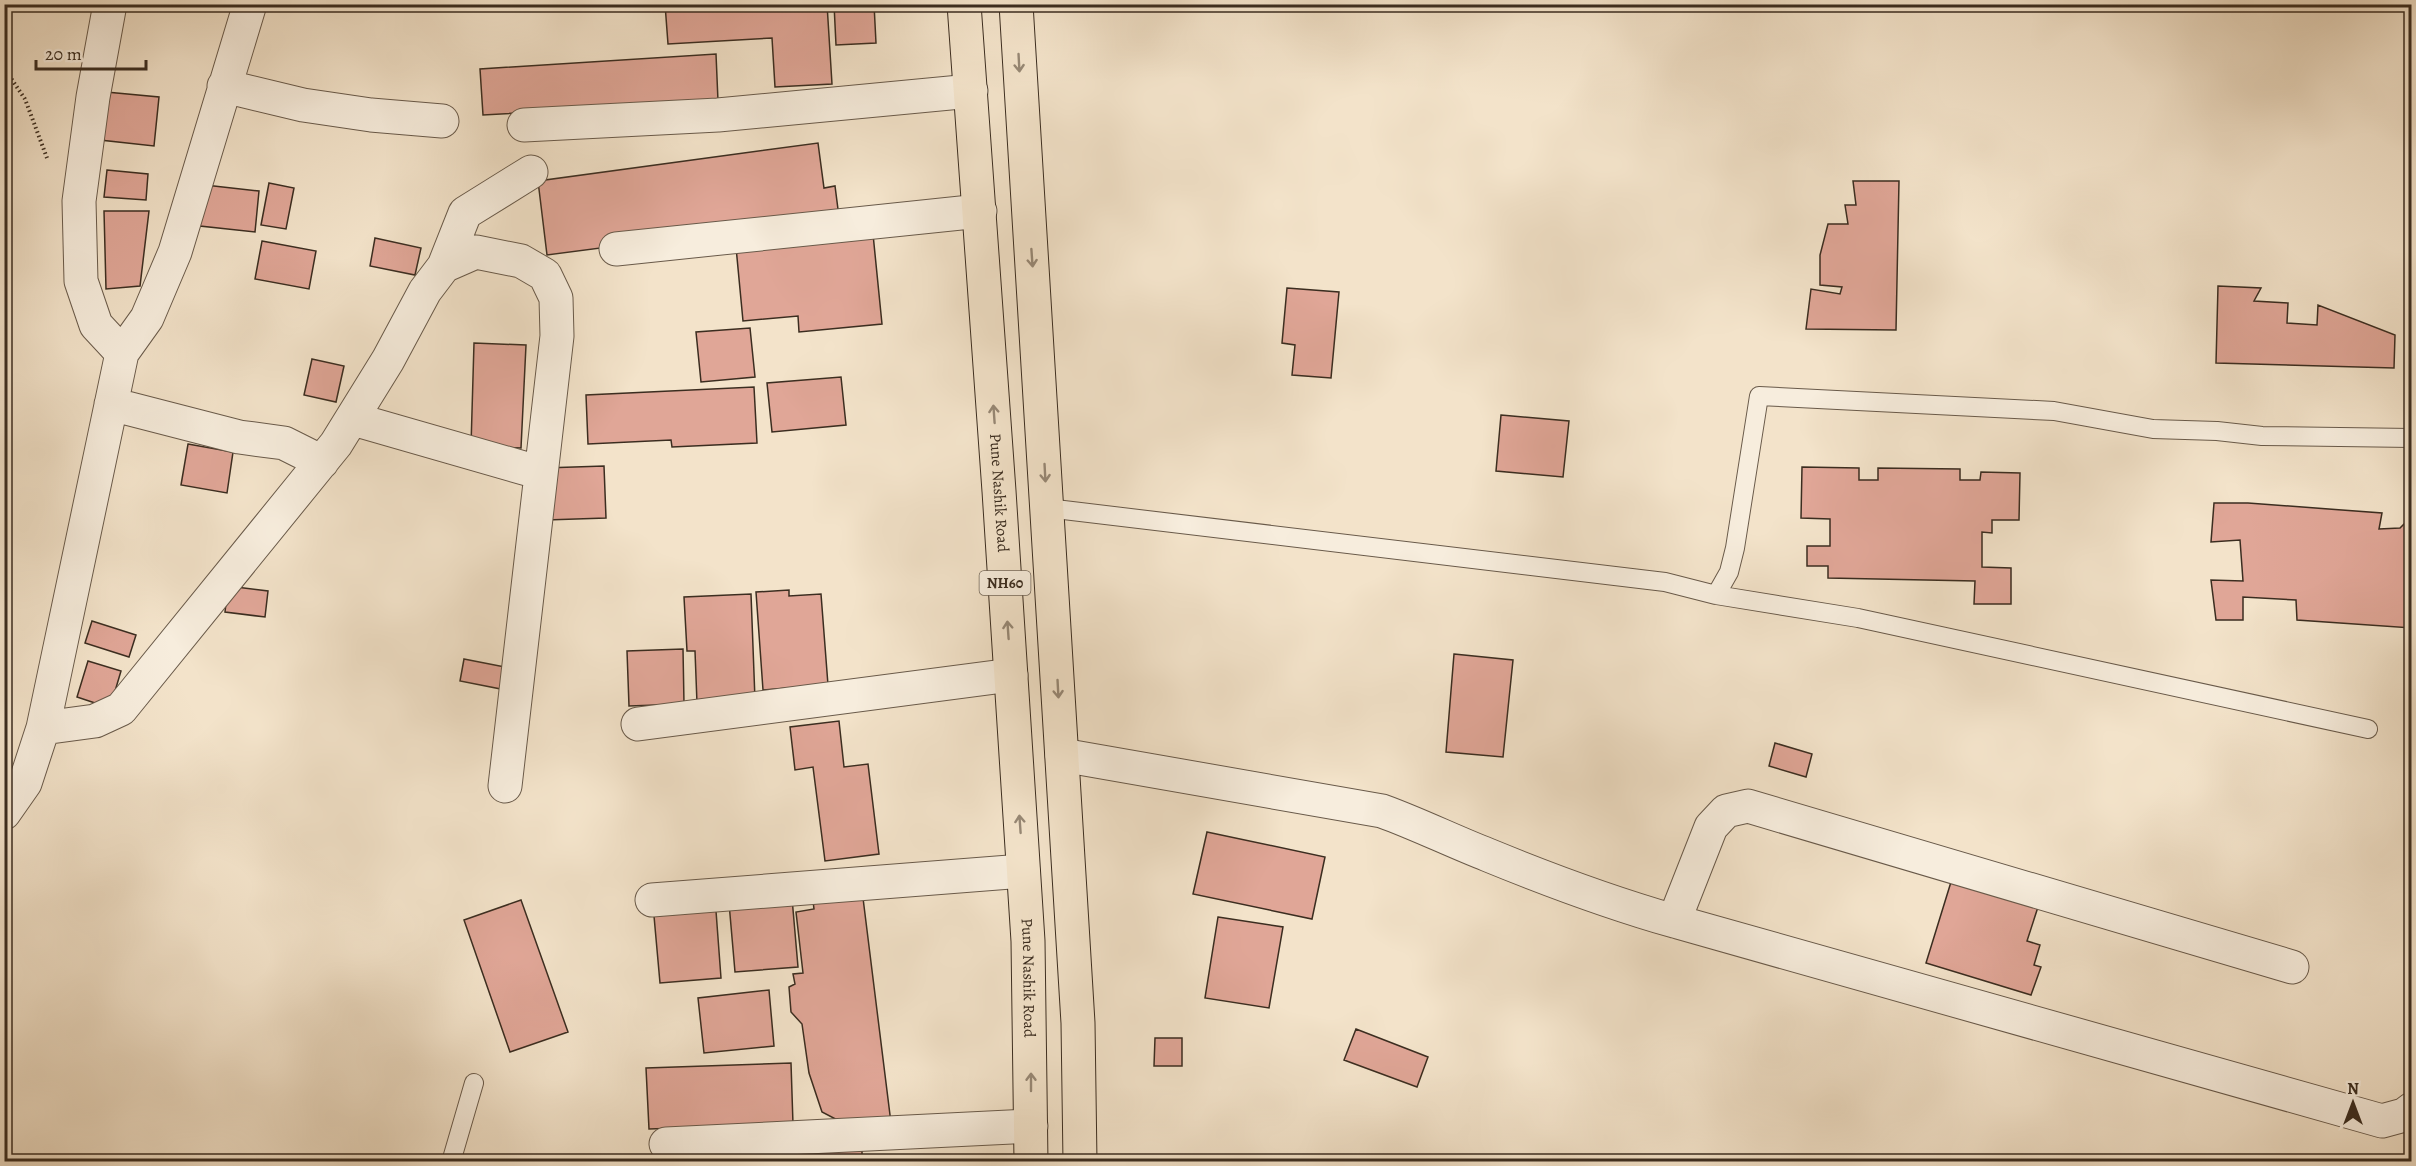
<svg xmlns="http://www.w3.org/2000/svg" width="2416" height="1166" font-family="Alegreya,serif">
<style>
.building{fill:#e0a697;stroke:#3b2d20;stroke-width:1.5}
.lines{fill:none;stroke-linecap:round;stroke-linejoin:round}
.lane-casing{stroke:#695a4a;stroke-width:20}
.street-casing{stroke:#695a4a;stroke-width:35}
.highway-casing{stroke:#3b2d20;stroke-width:35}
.path{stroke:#3b2d20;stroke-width:4;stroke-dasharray:1.5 3;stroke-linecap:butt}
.lane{stroke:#f7eddd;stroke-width:18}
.street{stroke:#f7eddd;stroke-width:33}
.highway{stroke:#f3e3ca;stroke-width:33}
.oneway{stroke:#978875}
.labels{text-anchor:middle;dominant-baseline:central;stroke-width:4.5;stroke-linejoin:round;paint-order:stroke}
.shield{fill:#f7eddd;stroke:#736759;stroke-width:1.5}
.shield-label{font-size:15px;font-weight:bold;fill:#3b2d20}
.street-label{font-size:16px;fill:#3b2d20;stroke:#f7eddd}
</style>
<rect width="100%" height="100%" fill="#f3e3ca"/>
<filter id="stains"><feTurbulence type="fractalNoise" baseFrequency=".00333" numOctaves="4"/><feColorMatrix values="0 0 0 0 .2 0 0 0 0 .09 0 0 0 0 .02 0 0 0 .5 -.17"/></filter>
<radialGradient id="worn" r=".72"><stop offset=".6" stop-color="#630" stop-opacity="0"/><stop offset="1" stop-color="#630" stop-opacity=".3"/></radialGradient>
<path class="building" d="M665,4h162l5,80 -57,3 -3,-49 -104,6z
M834,4h40l2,39 -40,2z
M716,54l2,47 -235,14 -3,-46z
M106,92l53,5 -5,49 -54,-6z
M818,143l6,45 11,-2 4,31 -292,38 -9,-74z
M107,170l41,4 -2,26 -42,-3z
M1853,181h46l-3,149 -90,-1 5,-40 29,5 2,-7 -22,-2v-30l8,-31h20l-3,-19h11z
M269,183l25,5 -8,41 -25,-4z
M205,185l54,6 -4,41 -55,-6z
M104,211h45l-9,75 -34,3z
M873,234l9,90 -83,8 -1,-16 -55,5 -7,-74z
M375,238l46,10 -6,27 -45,-9z
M262,241l54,10 -7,38 -54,-10z
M2218,286l43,2 -7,13 34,2 -1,20 30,2 1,-20 77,30 -1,33 -178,-5z
M1287,288l52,4 -8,86 -39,-3 3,-30 -13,-2z
M750,328l5,49 -54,5 -5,-50z
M474,343l52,2 -5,103 -50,-2z
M312,359l32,7 -8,36 -32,-7z
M841,377l5,48 -74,7 -5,-49z
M754,387l3,56 -85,4 -1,-7 -83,4 -2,-49z
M1501,415l68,6 -6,56 -67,-6z
M188,444l45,8 -6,41 -46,-8z
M604,466l2,52 -60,2 -2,-52z
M1802,467l57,1v12h19v-12l82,1v11h20l1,-8 39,1 -1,47h-27v13l-10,-1v35l29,1v36h-37l1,-23 -147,-3v-12h-21v-20h23v-27l-29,-1z
M2214,503h34l134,10 -3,16 21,-1 12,-12v112l-115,-8 -1,-20 -53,-3v23h-27l-5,-40 32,1 -3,-41 -29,2z
M228,586l40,5 -3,26 -40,-5z
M789,590v6l32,-2 7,91 -65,5 -7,-98z
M751,594l4,106 -58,3 -2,-52h-8l-3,-54z
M92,621l44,14 -7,22 -44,-14z
M683,649l1,55 -55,2 -2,-55z
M1454,654l59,6 -10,97 -57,-5z
M464,659l46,9 -4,22 -46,-9z
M88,661l33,10 -11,37 -33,-11z
M839,721l5,46 24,-3 11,90 -54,7 -12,-94 -18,3 -5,-43z
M1775,743l37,11 -6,23 -37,-11z
M1207,832l118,25 -13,62 -119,-25z
M1951,882l87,25 -11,34 13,4 -6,20 7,2 -10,28 -105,-32z
M792,898l6,69 -63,5 -6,-69z
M863,898l28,225 -46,1 -23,-12 -13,-39 -7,-49 -11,-12 -2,-25 6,-3 -2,-10 10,-1 -7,-61 18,-3 -1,-8z
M521,900l47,132 -58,20 -46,-132z
M716,911l5,67 -61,5 -6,-67z
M1218,917l65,10 -14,81 -64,-10z
M769,990l5,56 -70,7 -6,-55z
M1356,1029l72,28 -11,30 -73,-27z
M1155,1038h27v28h-28z
M791,1063l2,61 -144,5 -3,-61z
M818,1148h44v14h-44z"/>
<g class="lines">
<defs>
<path id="lane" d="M1047,508l618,74 51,13 142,23 510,111
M1716,595l13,-23 6,-24 24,-152 295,15 99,18 64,2 45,5 150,2
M451,1162l23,-79"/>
<path id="street" d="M110,4l-17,93 -14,104 2,80 15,44 26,28
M224,86l79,19 68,10 71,6
M524,125l194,-10 253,-24
M616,249l364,-38
M444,266l21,-53 66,-41
M111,404l128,33 45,6 38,19
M353,419l188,54
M638,724l373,-49
M43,728l52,-7 26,-12 215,-265 52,-84 37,-69 19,-25 32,-14 45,9 24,14 11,23 1,38 -52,450
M1062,755l320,56c36,13 70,30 106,44 61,25 123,48 186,66l708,200 22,-6 8,-6
M4,813l21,-30 18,-55 79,-375 25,-35 28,-66 75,-248
M652,900l371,-29
M1674,921l37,-94 15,-16 22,-5 544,161
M666,1144l365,-18"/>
<g id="highway">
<path id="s1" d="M964,4l35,487 29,450 3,221"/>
<path d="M1016,4l62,1019 2,139"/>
</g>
</defs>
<use href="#lane" class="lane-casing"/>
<use href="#street" class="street-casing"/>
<use href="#highway" class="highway-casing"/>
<path class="path" d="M4,68l21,31 22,59"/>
<use href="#lane" class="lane"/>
<use href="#street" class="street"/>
<use href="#highway" class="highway"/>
</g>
<defs><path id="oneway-shaft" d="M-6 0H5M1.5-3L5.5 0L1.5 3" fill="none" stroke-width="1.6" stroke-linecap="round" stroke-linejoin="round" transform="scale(1.5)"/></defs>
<g class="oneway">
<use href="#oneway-shaft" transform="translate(1019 63) rotate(87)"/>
<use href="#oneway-shaft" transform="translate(1032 258) rotate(86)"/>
<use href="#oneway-shaft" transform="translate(994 414) rotate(-94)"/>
<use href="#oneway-shaft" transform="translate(1045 473) rotate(87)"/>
<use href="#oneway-shaft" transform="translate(1008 630) rotate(-94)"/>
<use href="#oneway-shaft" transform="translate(1058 689) rotate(87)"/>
<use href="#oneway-shaft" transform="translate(1020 824) rotate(-94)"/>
<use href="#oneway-shaft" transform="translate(1031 1082) rotate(-90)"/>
</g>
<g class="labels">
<rect class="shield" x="979.5" y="571" width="51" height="24" rx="4.5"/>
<g class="shield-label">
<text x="1005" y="583">NH60</text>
</g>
<g class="street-label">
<text stroke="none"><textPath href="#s1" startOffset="490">Pune Nashik Road</textPath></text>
<text stroke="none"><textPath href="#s1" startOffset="976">Pune Nashik Road</textPath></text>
</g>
</g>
<rect width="2416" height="1166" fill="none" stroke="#f3e3ca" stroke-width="24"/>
<rect x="6" y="6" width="2404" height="1154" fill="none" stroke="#3b2d20" stroke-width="3"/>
<rect x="12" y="12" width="2392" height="1142" fill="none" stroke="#3b2d20" stroke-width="1.5"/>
<g transform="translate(2353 1103)" stroke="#f7eddd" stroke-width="4.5" paint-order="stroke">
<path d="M0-4.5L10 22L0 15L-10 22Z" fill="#3b2d20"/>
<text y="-9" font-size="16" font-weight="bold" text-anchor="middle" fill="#3b2d20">N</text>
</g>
<path d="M36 60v9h110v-9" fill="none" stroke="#3b2d20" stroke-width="3"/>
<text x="45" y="60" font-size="18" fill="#3b2d20" stroke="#f7eddd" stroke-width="4.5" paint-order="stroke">20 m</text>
<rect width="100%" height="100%" filter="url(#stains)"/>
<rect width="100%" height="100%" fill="url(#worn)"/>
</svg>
